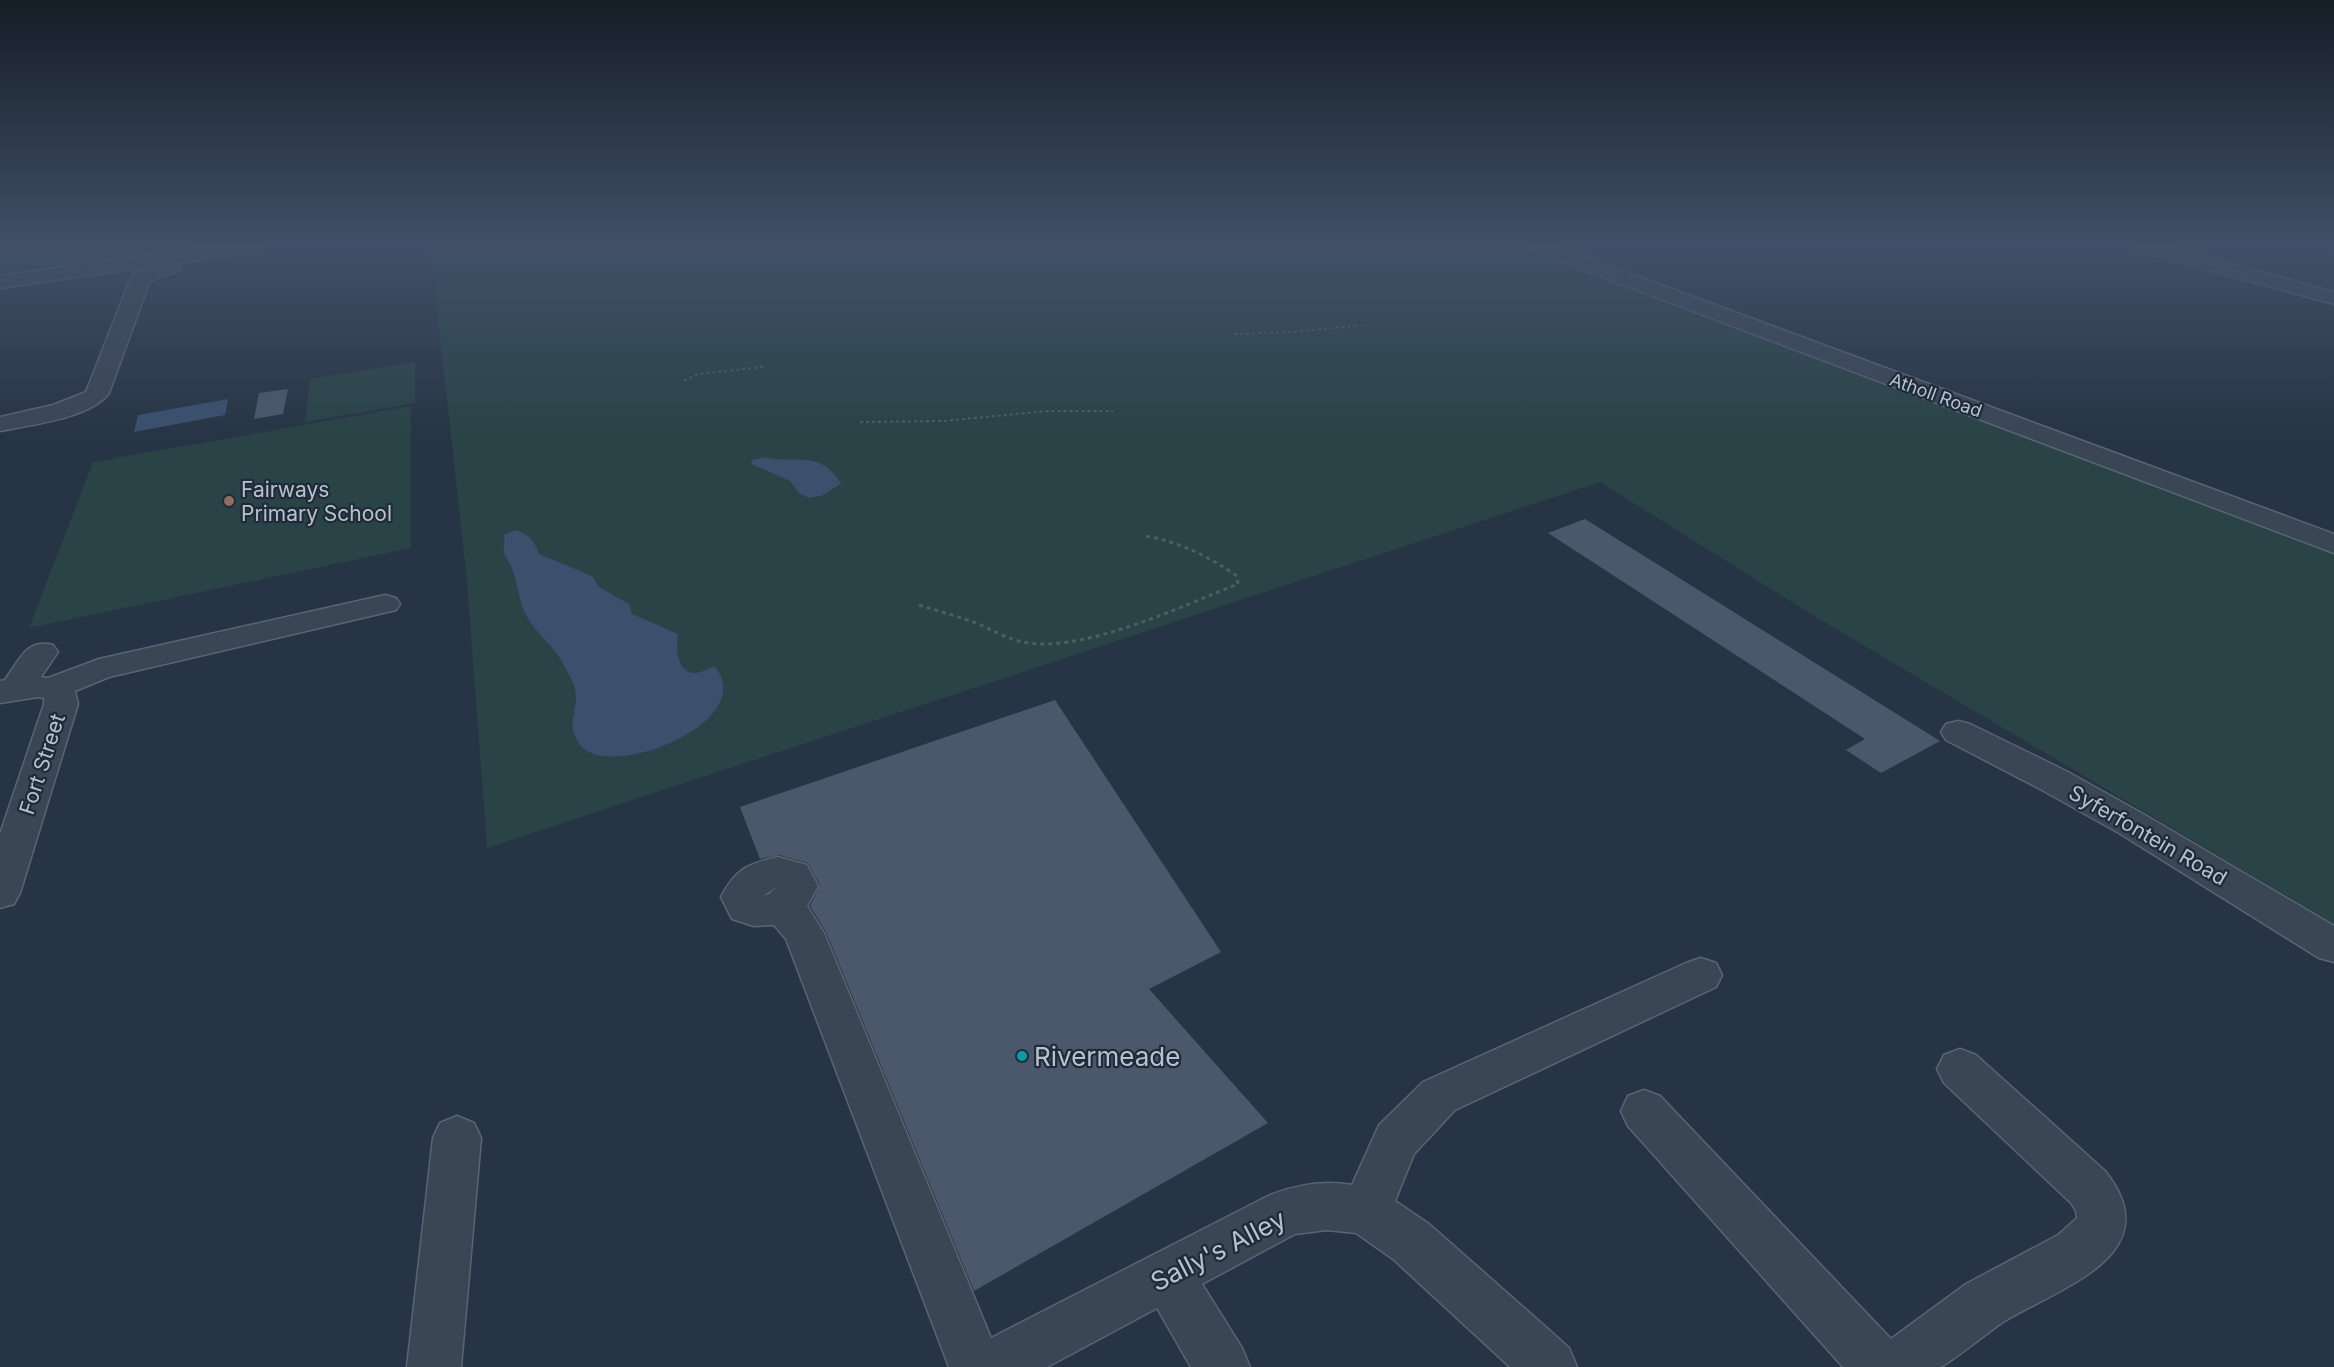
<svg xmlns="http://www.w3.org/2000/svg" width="2334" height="1367" font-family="Inter,sans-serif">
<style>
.green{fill:#294346}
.water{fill:#3a506d}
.building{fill:#4b586c}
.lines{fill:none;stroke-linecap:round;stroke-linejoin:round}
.minor-casing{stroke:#5a6472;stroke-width:3}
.path-far1{stroke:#476062;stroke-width:2;stroke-dasharray:3 3;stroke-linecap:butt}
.path{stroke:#476062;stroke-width:3;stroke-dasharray:4 4;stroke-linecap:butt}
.minor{fill:#3b4655;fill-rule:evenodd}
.education-dot{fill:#8d6e63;stroke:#202b3a;stroke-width:2}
.culture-dot{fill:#0f9aa8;stroke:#202b3a;stroke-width:2}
.labels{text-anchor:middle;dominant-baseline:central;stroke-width:4.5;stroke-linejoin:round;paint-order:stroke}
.far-street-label{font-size:18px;fill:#b9c1ce;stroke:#202b3a}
.poi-label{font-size:21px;fill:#b9c1ce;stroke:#202b3a;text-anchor:start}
.street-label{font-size:21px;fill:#b9c1ce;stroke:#202b3a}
.near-poi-label{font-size:26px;fill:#b9c1ce;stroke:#202b3a;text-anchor:start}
.near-street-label{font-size:26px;fill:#b9c1ce;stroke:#202b3a}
</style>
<rect width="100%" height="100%" fill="#273445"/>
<path class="green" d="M0,246h265l-265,39z
M430,246h1087l817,307v371l-520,-308 -214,-134 -1113,366 -20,-267z
M415,362v41l-110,19 5,-43z
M411,406v142l-382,80 64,-166z"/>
<path class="water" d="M228,399l-3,16 -91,17 4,-17z
M765,457c30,8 55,-9 76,27l-20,12 -12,2 -10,-5 -9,-12 -39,-17 1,-4z
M516,530c14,6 18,10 23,24l53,22 7,11 30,17 3,10 46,20c-2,11 -2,35 14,39 7,1 16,-5 23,-6 45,55 -106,115 -135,78 -14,-20 -4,-28 -4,-48 0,-14 -9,-25 -15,-37 -8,-14 -25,-27 -34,-43 -7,-12 -9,-30 -13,-43 -2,-8 -7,-14 -10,-21 -1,-5 1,-12 0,-18z"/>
<path class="building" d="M288,389l-5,25 -29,5 5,-26z
M1585,519l355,222 -59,32 -35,-23 19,-11 -317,-206z
M1055,700l166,252 -72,37 119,134 -294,168 -148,-359 -16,-26 10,-21 -12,-22 -29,-8 -19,4 -20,-52z"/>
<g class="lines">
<defs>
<path id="minor" d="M214,246h50l-2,4 -7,2 -78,11 3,4 -3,4 -27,10 -41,112c-18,25 -79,32 -109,38v-14l53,-12 33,-13 45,-115 3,-4 19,-7 -153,22v-12z
M1529,246h27l778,288v19l-803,-303z
M2134,246h31l169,46v12l-198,-54z
M385,595l11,3 4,6 -4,6 -287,67 -34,14 3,13 -58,189 -6,11 -14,4v-74l44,-130v-6l-6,-1 -38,6v-22l5,-1c14,-19 21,-42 48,-35l5,7 -17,25 7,1 51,-19z
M1958,721l12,3 98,48 77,43 189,111v36l-15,-4 -200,-125 -77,-43 -96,-50 -5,-8 5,-8z
M778,857l29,8 11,21 -11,20 17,27 167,405 279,-143c26,-10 54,-15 82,-10l27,-60 44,-43 263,-119 15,-5 15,5 6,12 -6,12 -261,123 -41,44 -19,47 34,23 128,113 12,11 8,19h-67l-117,-108 -37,-26 -29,-3 -32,4 -93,50 40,64 8,19h-59l-34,-59 -110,59h-98l-163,-428 -12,-14 -20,1 -22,-7 -11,-22c15,-28 26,-33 57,-40zM778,886l-9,8 -6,2z
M1960,1049l16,6 129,116c67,84 -47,117 -102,151 -11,7 -55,43 -63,45 -8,0 -19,0 -28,0 -23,0 -46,0 -69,0l-215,-241 -7,-15 7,-15 16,-6 16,6 231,243 75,-55 92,-49 19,-17 -1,-7 -5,-8 -127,-120 -7,-14 7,-14z
M457,1116l17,7 7,15 -20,229h-54l26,-229 7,-15z"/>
</defs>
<use href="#minor" class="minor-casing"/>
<path class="path-far1" d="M1234,334l58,-2 69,-7
M684,381l14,-7 65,-7
M860,422l83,-1 105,-10h65"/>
<path class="path" d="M919,605c19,6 38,11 57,18 15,6 31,16 47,19 59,12 159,-36 215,-58l-1,-8c-29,-20 -57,-34 -92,-40"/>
<use href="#minor" class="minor"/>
</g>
<linearGradient id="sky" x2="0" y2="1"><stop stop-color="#151d26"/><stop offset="0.56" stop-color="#415068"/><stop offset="1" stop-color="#415068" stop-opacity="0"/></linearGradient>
<rect width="2334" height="437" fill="url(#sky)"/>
<circle class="education-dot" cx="229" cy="501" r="6"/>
<circle class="culture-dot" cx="1022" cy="1056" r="6"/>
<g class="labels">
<g class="far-street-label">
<text transform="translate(1936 395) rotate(20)">Atholl Road</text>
</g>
<g class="poi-label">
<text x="241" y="489">Fairways<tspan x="241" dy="24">Primary School</tspan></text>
</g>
<g class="street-label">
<text transform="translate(42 764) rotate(-72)">Fort Street</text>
<text transform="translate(2148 835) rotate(30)">Syferfontein Road</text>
</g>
<g class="near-poi-label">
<text x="1034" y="1056">Rivermeade</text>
</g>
<g class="near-street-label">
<text transform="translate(1218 1250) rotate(-27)">Sally's Alley</text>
</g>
</g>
</svg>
